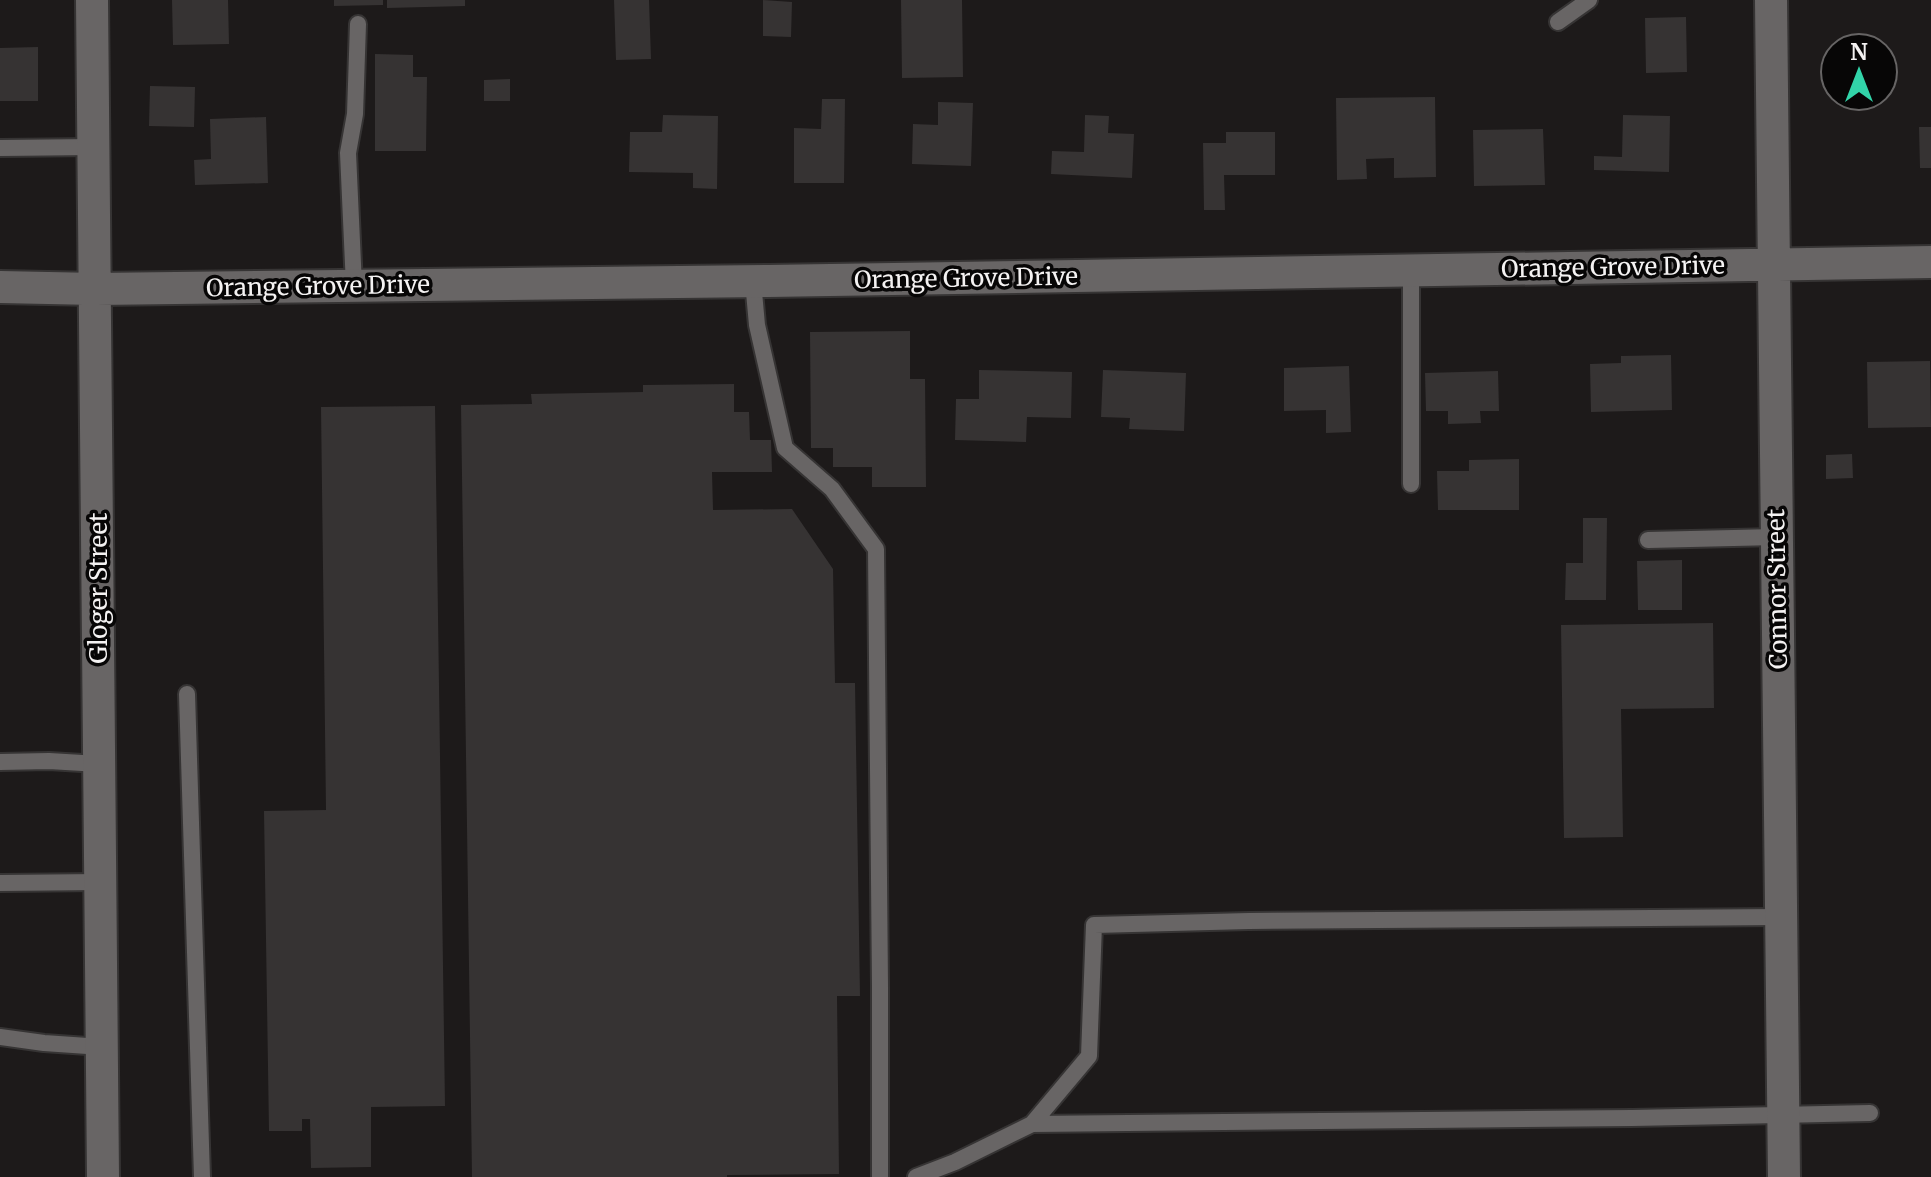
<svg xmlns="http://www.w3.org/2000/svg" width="1931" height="1177" font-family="Merriweather,serif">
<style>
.building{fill:#363333}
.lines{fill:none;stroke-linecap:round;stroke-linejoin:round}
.service-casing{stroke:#363434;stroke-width:20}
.minor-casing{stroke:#363434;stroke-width:36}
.service{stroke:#686565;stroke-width:16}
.minor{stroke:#686565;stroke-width:32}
.labels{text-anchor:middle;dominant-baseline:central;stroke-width:7;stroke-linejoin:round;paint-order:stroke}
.street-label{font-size:24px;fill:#f4f2f2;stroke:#070606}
</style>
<rect width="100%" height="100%" fill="#1d1a1a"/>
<path class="building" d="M172,0h56l1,44 -56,1z
M334,0h49v5l-49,1z
M387,0h78v6l-78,2z
M614,0h35l2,59 -35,1z
M763,0l29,2 -1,35 -28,-1z
M901,0h61l1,77 -61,1z
M1686,17l1,55 -41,1 -1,-55z
M38,47v54h-38v-53z
M375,54l38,1v22h14l-1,74h-51z
M510,79v22h-26v-21z
M150,86l45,1 -1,40 -45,-1z
M1435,97l1,80 -42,1v-20l-28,1 1,20 -30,1 -1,-82z
M822,99h23l-1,84h-50v-55l27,1z
M938,102l35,1 -2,63 -59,-2 1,-40 25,1z
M663,115l55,1 -1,73 -24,-1v-15l-64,-1 1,-40h32z
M1085,115l24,1 -1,17 26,1 -2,44 -81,-4 1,-23 32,1z
M1623,115l47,1 -1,56 -75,-2v-14l28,1z
M266,117l2,66 -73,2 -1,-25 17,-1 -1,-40z
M1919,127h12v41h-11z
M1543,129l2,56 -71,1 -1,-56z
M1226,132h49v43h-51l1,35h-21l-1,-67h23z
M910,331v48h15l1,108h-54v-20h-39v-19h-22l-1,-116z
M1671,355l1,55 -81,2 -1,-48 31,-1v-7z
M1930,361l1,66 -63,1 -1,-66z
M1349,366l2,66 -25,1v-23l-42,1v-43z
M979,370l93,2 -1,46 -44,-1 -1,25 -71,-2 1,-41h23z
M1103,370l83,3 -2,58 -55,-2 1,-11 -29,-1z
M1498,371l1,40h-19l1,12 -33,1v-13h-22l-1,-38z
M734,384v28h15l1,28h21l1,32h-60l1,38 79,-1 41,60 2,114h20l5,313h-23l2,178 -112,1v2h-255l-11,-772 71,-1 -1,-10 112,-2v-7z
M435,406l10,700 -74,1v60l-60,1 -1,-49h-8v12h-33l-5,-320 62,-1 -5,-403z
M1852,454l1,24 -27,1v-24z
M1519,459v51h-81l-1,-39h32v-11z
M1583,518h24l-1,82h-41l1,-37h17z
M1682,560v50h-44l-1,-49z
M1713,623l1,85 -93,1 2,128 -59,1 -3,-213z"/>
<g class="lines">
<defs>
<path id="service" d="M1558,22l31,-22
M0,148l94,-1
M1411,270v214
M753,281l4,44 28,123 47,41 44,60 4,438v190
M354,286l-6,-133 7,-39 3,-90
M1648,540l128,-3
M187,694l15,483
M0,762l49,-1 50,3
M0,883l100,-1
M1781,917l-532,4 -155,4 -5,131 -57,68 600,-6 238,-5
M0,1037l44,6 58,4
M916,1177l39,-15 77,-38"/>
<path id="minor" d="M92,0l11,1177
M1771,0l13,1177
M0,287l96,2 672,-8 1163,-19"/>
</defs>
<use href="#service" class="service-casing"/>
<use href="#minor" class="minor-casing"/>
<use href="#service" class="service"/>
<use href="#minor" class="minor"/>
</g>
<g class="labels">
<g class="street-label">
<text transform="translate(1613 267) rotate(-1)">Orange Grove Drive</text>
<text transform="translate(966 278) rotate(-1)">Orange Grove Drive</text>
<text transform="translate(318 286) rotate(-1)">Orange Grove Drive</text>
<text transform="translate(98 588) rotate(-90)">Gloger Street</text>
<text transform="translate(1777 589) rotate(-91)">Connor Street</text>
</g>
</g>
<g transform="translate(1859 72)"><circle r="38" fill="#070606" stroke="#666464" stroke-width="2"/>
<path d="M0-6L14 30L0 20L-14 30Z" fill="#32d4a9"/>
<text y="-12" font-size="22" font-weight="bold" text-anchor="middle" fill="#f4f2f2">N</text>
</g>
</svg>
